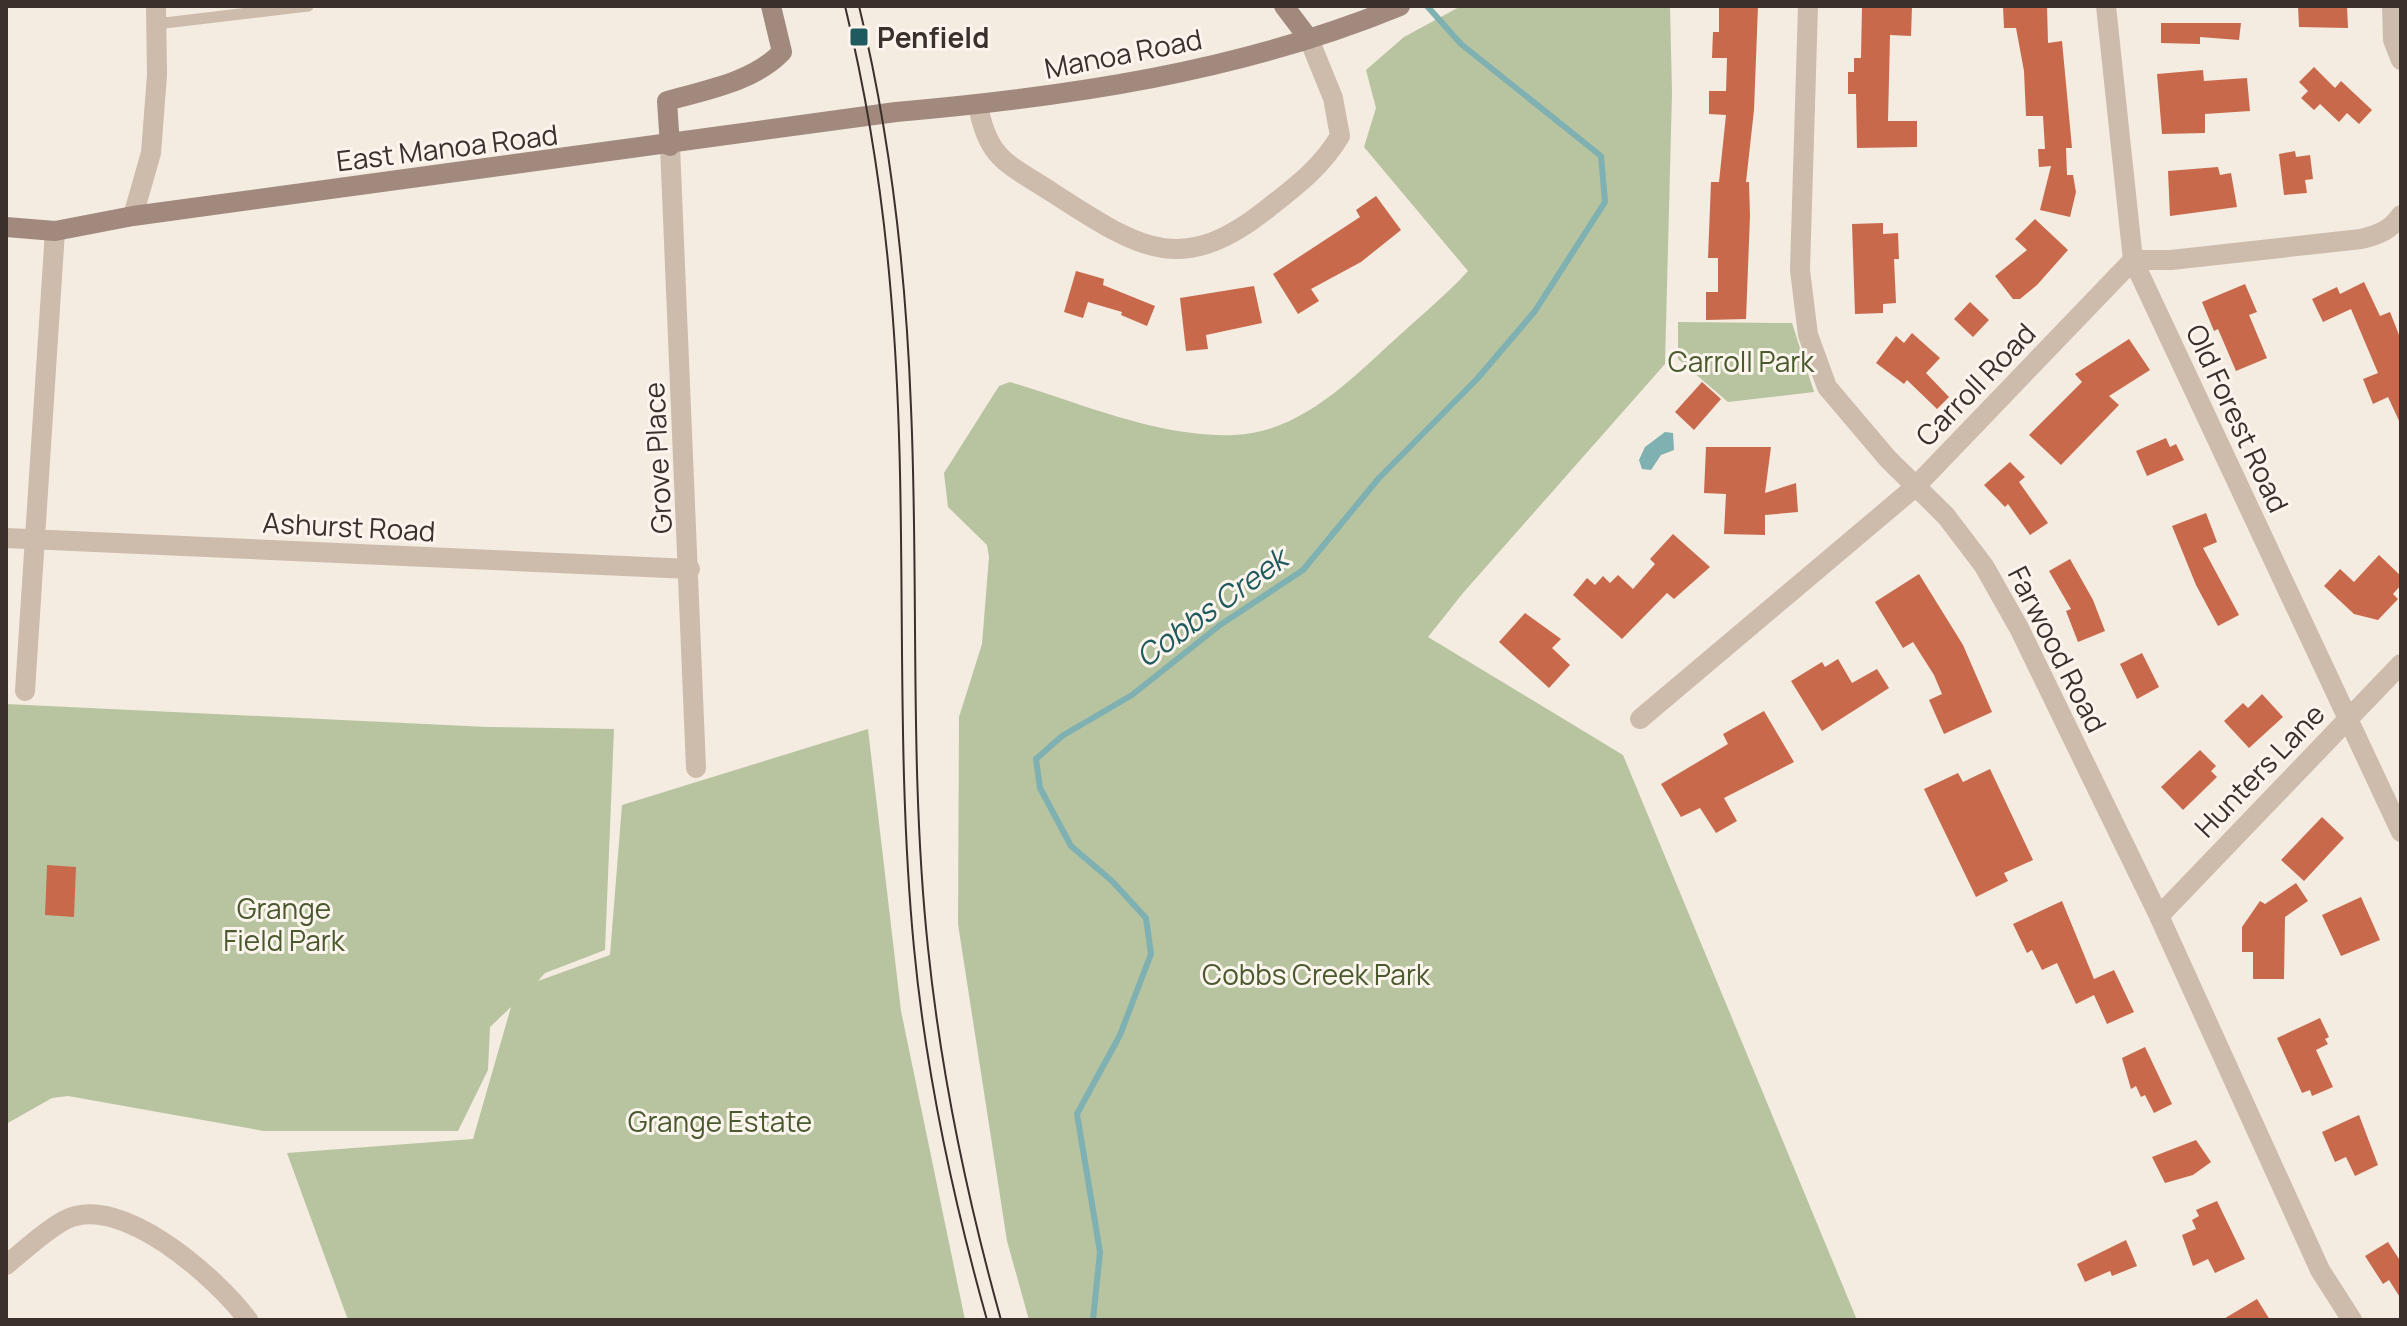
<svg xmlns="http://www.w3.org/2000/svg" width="2407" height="1326" font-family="Manrope,sans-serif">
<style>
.green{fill:#b8c4a0}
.water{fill:#7fb0b2}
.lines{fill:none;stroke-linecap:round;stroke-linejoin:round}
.stream{stroke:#7fb0b2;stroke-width:6}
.building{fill:#c8694b}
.lane{stroke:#cdbbac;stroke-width:11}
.street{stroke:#cdbbac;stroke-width:20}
.secondary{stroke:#a18a7d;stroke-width:20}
.tram{stroke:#3b302b;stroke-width:2}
.poi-dot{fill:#1f5a5e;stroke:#fbf5ee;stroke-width:3}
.labels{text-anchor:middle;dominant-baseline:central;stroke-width:6;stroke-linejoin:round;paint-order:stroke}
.poi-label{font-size:28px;font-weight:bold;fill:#3b302b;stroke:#fbf5ee;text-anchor:start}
.street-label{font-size:28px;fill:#3b302b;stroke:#fbf5ee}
.park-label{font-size:28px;fill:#4a5a2e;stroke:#fbf5ee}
.water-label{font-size:30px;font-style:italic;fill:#1f5a5e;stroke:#fbf5ee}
</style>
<rect width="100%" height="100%" fill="#f4ebe1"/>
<path class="green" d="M1461,6h209l2,87 -7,271 -202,229 -35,44 195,118 234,565h-828l-22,-79 -49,-317 1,-207 23,-73 7,-87 -2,-12 -39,-38 -4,-34 55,-87 11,-4c71,21 148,56 224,53 68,-2 120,-59 168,-102 22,-20 46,-40 66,-62l-104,-124 12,-39 -10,-38 38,-33z
M1678,322l114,1 22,69 -86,10 -50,-43z
M6,704l481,23 127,2 -9,221 -60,23 -7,8 72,-26 12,-150 246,-76 33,282 64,309h-617l-61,-167 186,-14 38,-132 -21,20 -2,43 -30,61h-194l-196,-35 -16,2 -46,26z"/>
<path class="water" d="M1665,432l8,1 1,17 -13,5 -10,15 -9,-1 -3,-9 6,-13z"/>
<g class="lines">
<path class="stream" d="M1093,1320l7,-68 -23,-138 43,-79 31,-81 -5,-36 -34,-37 -41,-35 -31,-58 -4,-29 26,-23 70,-41 88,-70 83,-55 76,-92 98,-99 58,-68 70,-109 -4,-46 -140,-112 -34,-38"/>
</g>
<path class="building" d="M1719,6h39l-4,104 -8,72h3l1,34 -4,103 -40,1v-28h12v-34h-10l3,-76h8l7,-67 -17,-1v-23h17l1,-33h-15l1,-26h6z
M1862,6h50l-1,30 -21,-1 -2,86h29v26l-60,1 -1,-54h-8v-22h6v-14h7z
M2003,6h44l1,37 14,-2 10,107h-6l1,27h6l3,17 -6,25 -30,-7 11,-44 -12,1 -1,-18h7l-2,-33h-17l-2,-45 -8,-43h-12z
M2298,6h49l1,22 -49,-1z
M2161,23h80l-2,17 -39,-3v7l-39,-1z
M2314,67l21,21 6,-7 31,29 -13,14 -12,-11 -8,9 -19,-18 -6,6 -13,-12 7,-7 -9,-9z
M2203,70l1,11 43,-3 3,33 -45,3v19l-43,1 -5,-60z
M2295,151l1,6 14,-2 3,24 -8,1 2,13 -23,2 -5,-41z
M2218,167l2,8 11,-2 6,34 -67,9 -2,-45z
M1376,196l25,34 -40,32 -50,27 8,12 -21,13 -25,-40 87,-57 -4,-7z
M2035,219l33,31 -31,35 -17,14h-7l-18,-23 32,-26 -12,-11z
M1883,223v11l15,-1 1,26h-5l2,44 -13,1v9l-28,1 -3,-90z
M1076,271l28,8 -1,6 52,21 -8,20 -26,-11 1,-3 -34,-10 -5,16 -19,-6z
M2364,282l16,34 10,-4 11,28v85l-13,-28 -15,7 -10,-25 15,-6 -27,-64 -28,13 -11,-23 25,-12 3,7z
M2245,284l12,28 -8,3 18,43 -31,13 -18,-42 -4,2 -12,-29z
M1254,286l8,37 -56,12 2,14 -22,2 -6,-53z
M1970,302l19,18 -16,17 -19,-18z
M1912,333l28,25 -14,15 23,24 -12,12 -30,-29 -3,4 -28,-21 20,-27 8,7z
M2129,339l21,31 -41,26 10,9 -58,60 -32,-30 53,-53 -7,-8z
M1702,382l19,17 -27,31 -19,-18z
M2166,438l4,9 6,-3 8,16 -37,16 -11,-25z
M1706,447h65l-6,46 31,-10 2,29 -33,3v20l-41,-1 2,-40 -22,-1z
M2010,462l15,15 -6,5 29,41 -18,12 -22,-31 -3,3 -21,-22z
M2206,513l11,29 -14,6 36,67 -21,11 -22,-41 -24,-59z
M1673,534l37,33 -36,32 -7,-6 -45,46 -49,-44 14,-17 8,7 8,-9 7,7 8,-8 15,14 22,-25 -5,-5z
M2379,555l22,21v9l-8,9 5,5 -20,21 -24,-6 -30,-28 16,-17 14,13z
M2070,559l23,41 12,31 -27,11 -12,-31 5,-2 -22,-38z
M1919,574l44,71 29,67 -48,22 -15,-34 13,-6 -8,-19 -21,-33 -10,6 -28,-46z
M1525,613l36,26 -9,9 18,17 -21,23 -50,-46z
M2142,653l17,34 -22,12 -17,-35z
M1838,659l14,24 25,-14 12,19 -67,43 -31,-50 31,-19 3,5z
M2262,694l21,23 -34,31 -25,-27 19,-18 5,5z
M1764,711l30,51 -70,36 13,23 -21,12 -16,-25 -19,9 -20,-33 67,-40 -5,-10z
M2200,750l16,16 -5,5 6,6 -34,33 -22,-23z
M1990,769l43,91 -29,13 4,8 -32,16 -52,-108 34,-16 5,9z
M2322,817l22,21 -40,43 -23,-21z
M47,865l29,2 -2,50 -29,-2z
M2296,883l12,18 -23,16 -1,62h-31v-27h-11v-25l18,-26 5,3z
M2361,897l19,43 -39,16 -19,-41z
M2062,901l32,78 20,-9 20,42 -27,12 -13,-29 -18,9 -19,-41 -15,7 -10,-20 -5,3 -14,-29z
M2320,1018l9,19 -4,2 3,5 -12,6 17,37 -21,9 -2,-6 -8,3 -25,-55z
M2145,1047l27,57 -18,9 -9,-18 -4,2 -5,-11 -5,3 -9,-31z
M2359,1115l19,50 -23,11 -9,-19 -11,5 -13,-30z
M2196,1140l15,22 -18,13 -28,8 -13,-26z
M2217,1201l28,58 -30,14 -7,-14 -15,7 -11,-31 14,-6 -4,-9 7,-4 -3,-6z
M2126,1240l11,26 -25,10 -2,-5 -25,11 -8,-18z
M2388,1242l13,20v37l-12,-19 -6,4 -18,-28z
M2257,1299l13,21h-48z"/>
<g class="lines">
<path class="lane" d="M156,24l152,-18"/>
<path class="street" d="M1808,6l-8,264 8,65 19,52 61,72 58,57 38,50 35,62 140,288 161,354 32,50
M2106,6l27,254 268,572
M2392,6l1,34 8,20
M978,105c10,56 31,59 75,88 87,56 129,86 219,12 26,-20 51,-40 68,-69l-7,-38 -24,-59
M670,146l26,622
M133,216l18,-63 6,-78 -1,-69
M6,538l684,31
M25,691l30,-460
M1640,719l275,-232 218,-227h38l190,-21c17,-4 30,-9 40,-24
M2159,916l242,-252
M6,1265c18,-14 38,-34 59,-45 55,-29 153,59 183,100"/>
<path class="secondary" d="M1284,6l25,33
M670,146l-3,-45c39,-11 86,-19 115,-49l-11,-46
M6,227l49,4 78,-15 763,-104c171,-15 344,-40 504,-106"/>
<path class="tram" d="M845,6c23,95 38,192 46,289 19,217 2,436 23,653 12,125 39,251 73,372
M859,6c32,132 47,267 52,402 8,180 -2,361 17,540 13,125 39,250 73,372"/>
</g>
<rect class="poi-dot" x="849" y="27" width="20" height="20" rx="4"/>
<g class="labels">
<g class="poi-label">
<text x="877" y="37">Penfield</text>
</g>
<g class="street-label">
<text transform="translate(1123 53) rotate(-11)">Manoa Road</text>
<text transform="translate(447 147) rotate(-7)">East Manoa Road</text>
<text transform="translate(1975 384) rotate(-46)">Carroll Road</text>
<text transform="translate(2238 418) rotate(65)">Old Forest Road</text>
<text transform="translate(657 458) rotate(-93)">Grove Place</text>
<text transform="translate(349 526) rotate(3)">Ashurst Road</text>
<text transform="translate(2058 649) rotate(63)">Farwood Road</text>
<text transform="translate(2259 770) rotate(-46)">Hunters Lane</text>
</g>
<g class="park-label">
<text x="1741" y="361">Carroll Park</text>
<text x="284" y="908">Grange<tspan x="284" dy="32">Field Park</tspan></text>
<text x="1316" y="974">Cobbs Creek Park</text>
<text x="720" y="1121">Grange Estate</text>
</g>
<g class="water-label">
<text transform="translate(1211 607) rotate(-36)">Cobbs Creek</text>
</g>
</g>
<rect width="2407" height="1326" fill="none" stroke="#3b302b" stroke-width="16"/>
</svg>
